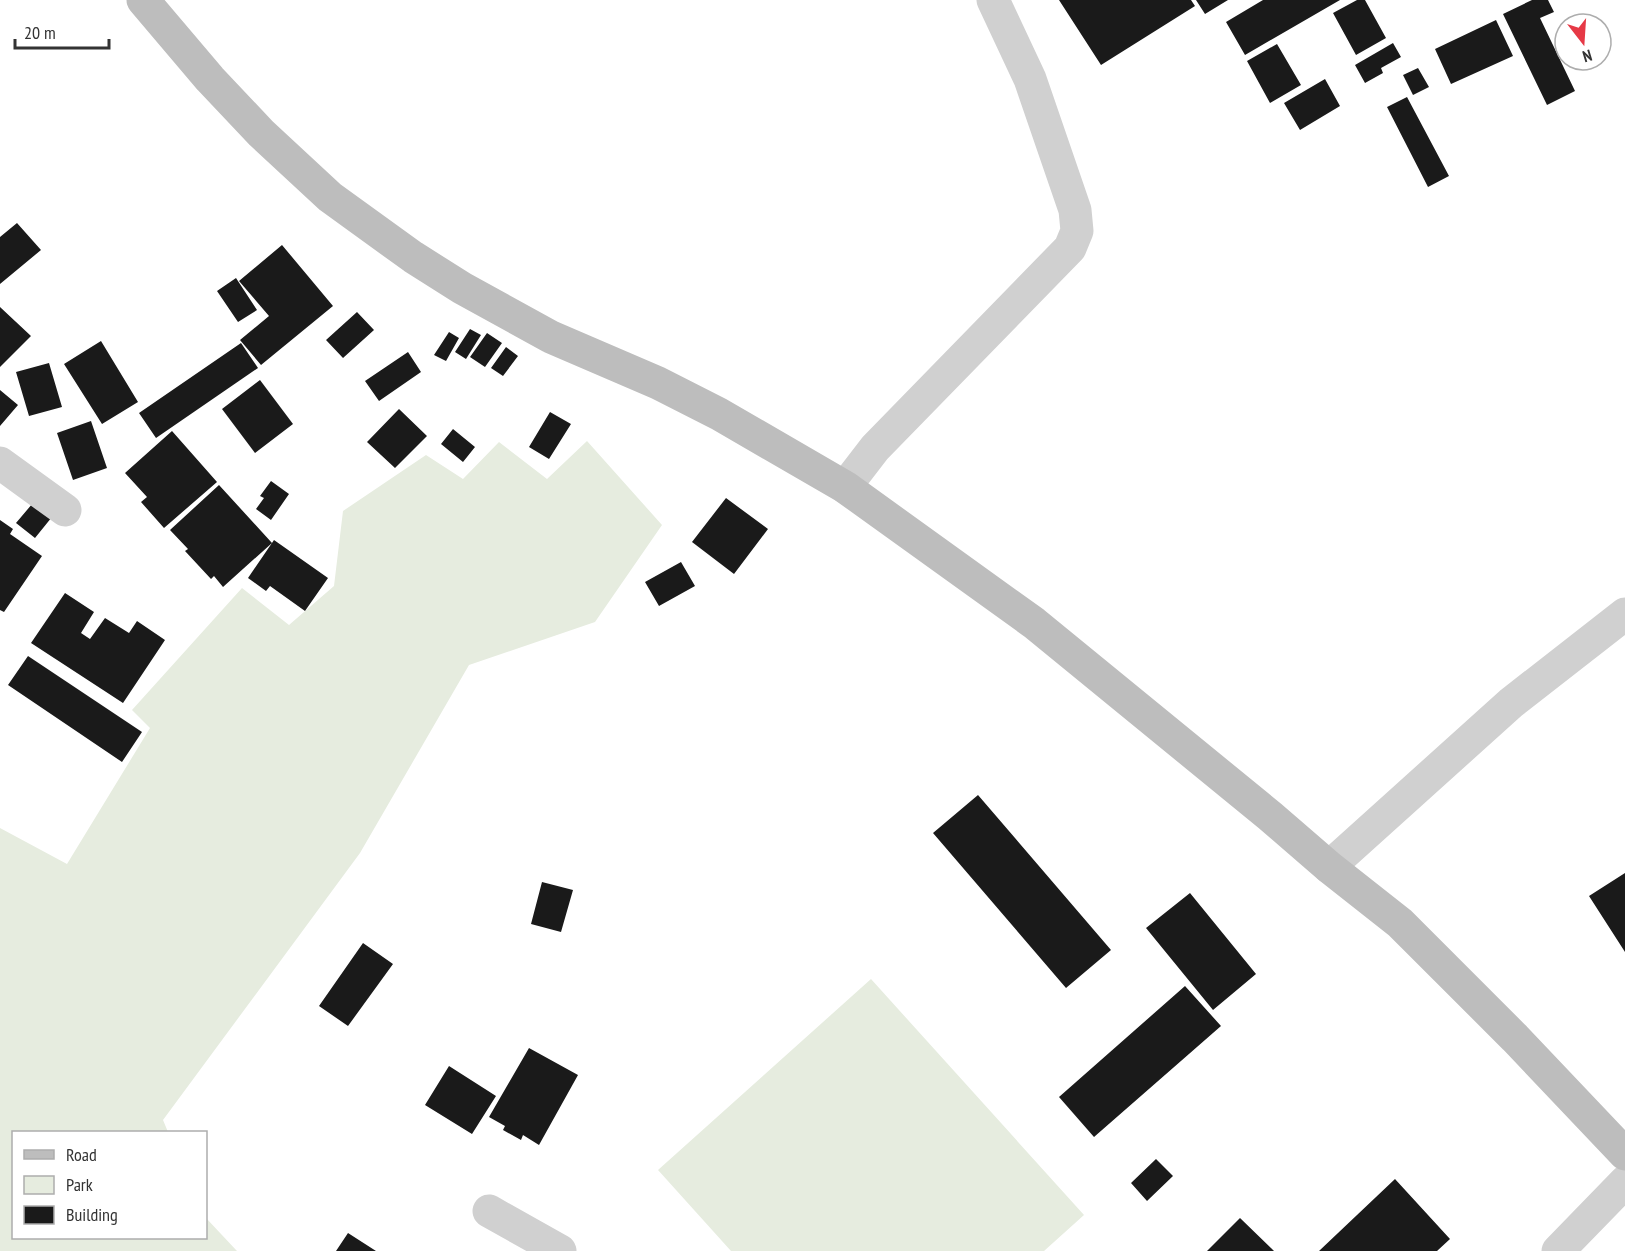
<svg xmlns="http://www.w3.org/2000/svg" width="1625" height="1251" font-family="'PT Sans Narrow',sans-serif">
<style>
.green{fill:#e6ecdf}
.building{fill:#1a1a1a}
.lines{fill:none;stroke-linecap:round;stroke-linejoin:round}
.street{stroke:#d0d0d0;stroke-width:33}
.secondary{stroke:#bdbdbd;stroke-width:33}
</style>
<rect width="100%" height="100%" fill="#fff"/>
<path class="green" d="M587,441l75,84 -67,97 -126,43 -109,188 -197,267 5,12h-154v106h192v-20l31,33h-237v-423l67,36 83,-136 -18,-18 110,-122 47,37 45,-39 9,-75 83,-56 37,24 36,-37 48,37z
M871,979l213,236 -40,36h-313l-73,-81z"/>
<path class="building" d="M1059,0h132l4,6 -94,59z
M1196,0h32l-23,14z
M1263,0h77l-95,55 -19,-33z
M1357,0h8l21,38 -30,17 -23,-42z
M1532,0h16l6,12 -14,6 35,73 -28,14 -44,-91z
M1496,20l17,36 -62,28 -16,-35z
M1393,43l8,14 -20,11 2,5 -18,10 -10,-18z
M1277,44l24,41 -31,18 -23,-42z
M1418,68l11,19 -16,8 -10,-20z
M1325,79l15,27 -40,24 -16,-27z
M1407,97l42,79 -21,11 -41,-80z
M17,223l24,27 -41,34v-47z
M282,245l51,61 -72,59 -21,-25 29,-24 -30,-35z
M236,278l21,32 -19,12 -21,-31z
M0,307l31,29 -31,31z
M357,312l17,18 -31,28 -17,-18z
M470,329l11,6 -15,24 -11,-7z
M449,332l10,6 -13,23 -12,-6z
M487,333l15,10 -17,24 -15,-10z
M101,341l37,61 -36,22 -38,-60z
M241,343l17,25 -102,70 -17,-25z
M506,347l12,9 -15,20 -12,-8z
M408,352l13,20 -42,29 -14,-20z
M49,363l13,44 -33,9 -13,-44z
M260,380l33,44 -38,29 -33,-44z
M0,390l18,15 -18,21z
M399,409l28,27 -32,32 -28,-26z
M550,412l21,12 -22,35 -20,-12z
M91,421l16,47 -34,12 -16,-47z
M453,429l22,18 -12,15 -22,-18z
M172,431l45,51 -53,46 -23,-26 6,-5 -22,-24z
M271,481l18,13 -18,26 -15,-11 8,-11 -4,-2z
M219,485l53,58 -49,44 -9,-11 -3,3 -26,-28 3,-2 -18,-19z
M38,497l18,15 -21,26 -19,-15z
M726,498l42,31 -34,45 -42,-32z
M0,520l13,9 -3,5 32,22 -38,56 -4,-2z
M274,540l54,38 -23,33 -35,-25 -4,5 -18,-13z
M681,562l14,24 -36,20 -14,-24z
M65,593l29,19 -13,21 9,6 15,-21 24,15 8,-12 28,19 -42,63 -92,-60z
M28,656l114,76 -20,30 -114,-77z
M978,795l133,155 -45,38 -133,-155z
M1625,873v79l-36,-56z
M542,882l31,8 -12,42 -30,-8z
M1190,893l66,81 -43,36 -67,-82z
M363,943l30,21 -45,62 -29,-20z
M1185,986l36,40 -127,111 -35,-40z
M529,1048l49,27 -39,70 -16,-10 -2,5 -18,-10 2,-4 -16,-9z
M449,1066l47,30 -24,38 -47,-29z
M1156,1159l17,17 -26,25 -16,-18z
M1395,1179l55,60 -13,12h-118z
M1240,1218l34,33h-67z
M348,1233l28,18h-40z"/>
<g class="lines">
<path class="street" d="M0,463l65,47
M845,487l30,-39 195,-200 7,-17 -2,-21 -45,-131 -37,-79
M1329,867l182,-164 114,-89
M489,1211l71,40
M1558,1251l67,-69"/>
<path class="secondary" d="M143,0l67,79 51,54 69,64 83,60 49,31 89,49 107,46 61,31 126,73 189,136 236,193 59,51 71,56 115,115 110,116"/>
</g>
<rect x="12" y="1131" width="195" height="108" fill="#ffffff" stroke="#adadad" stroke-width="1.5"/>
<rect x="24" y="1150" width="30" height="9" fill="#bdbdbd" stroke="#adadad" stroke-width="1.5"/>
<text x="66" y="1161" font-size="18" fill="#333333">Road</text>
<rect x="24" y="1176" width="30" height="18" fill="#e6ecdf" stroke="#adadad" stroke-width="1.5"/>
<text x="66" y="1191" font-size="18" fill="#333333">Park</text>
<rect x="24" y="1206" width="30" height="18" fill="#1a1a1a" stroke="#adadad" stroke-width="1.5"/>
<text x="66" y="1221" font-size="18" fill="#333333">Building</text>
<g transform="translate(1583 42) rotate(163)"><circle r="28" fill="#ffffff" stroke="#adadad" stroke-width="1.5"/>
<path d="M0-4.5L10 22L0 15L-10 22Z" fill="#e63946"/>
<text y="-9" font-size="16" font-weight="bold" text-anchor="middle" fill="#333333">N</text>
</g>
<path d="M15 39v9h94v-9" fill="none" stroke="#333333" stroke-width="3"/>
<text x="24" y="39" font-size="18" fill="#333333" stroke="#ffffff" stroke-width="4.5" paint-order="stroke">20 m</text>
</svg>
